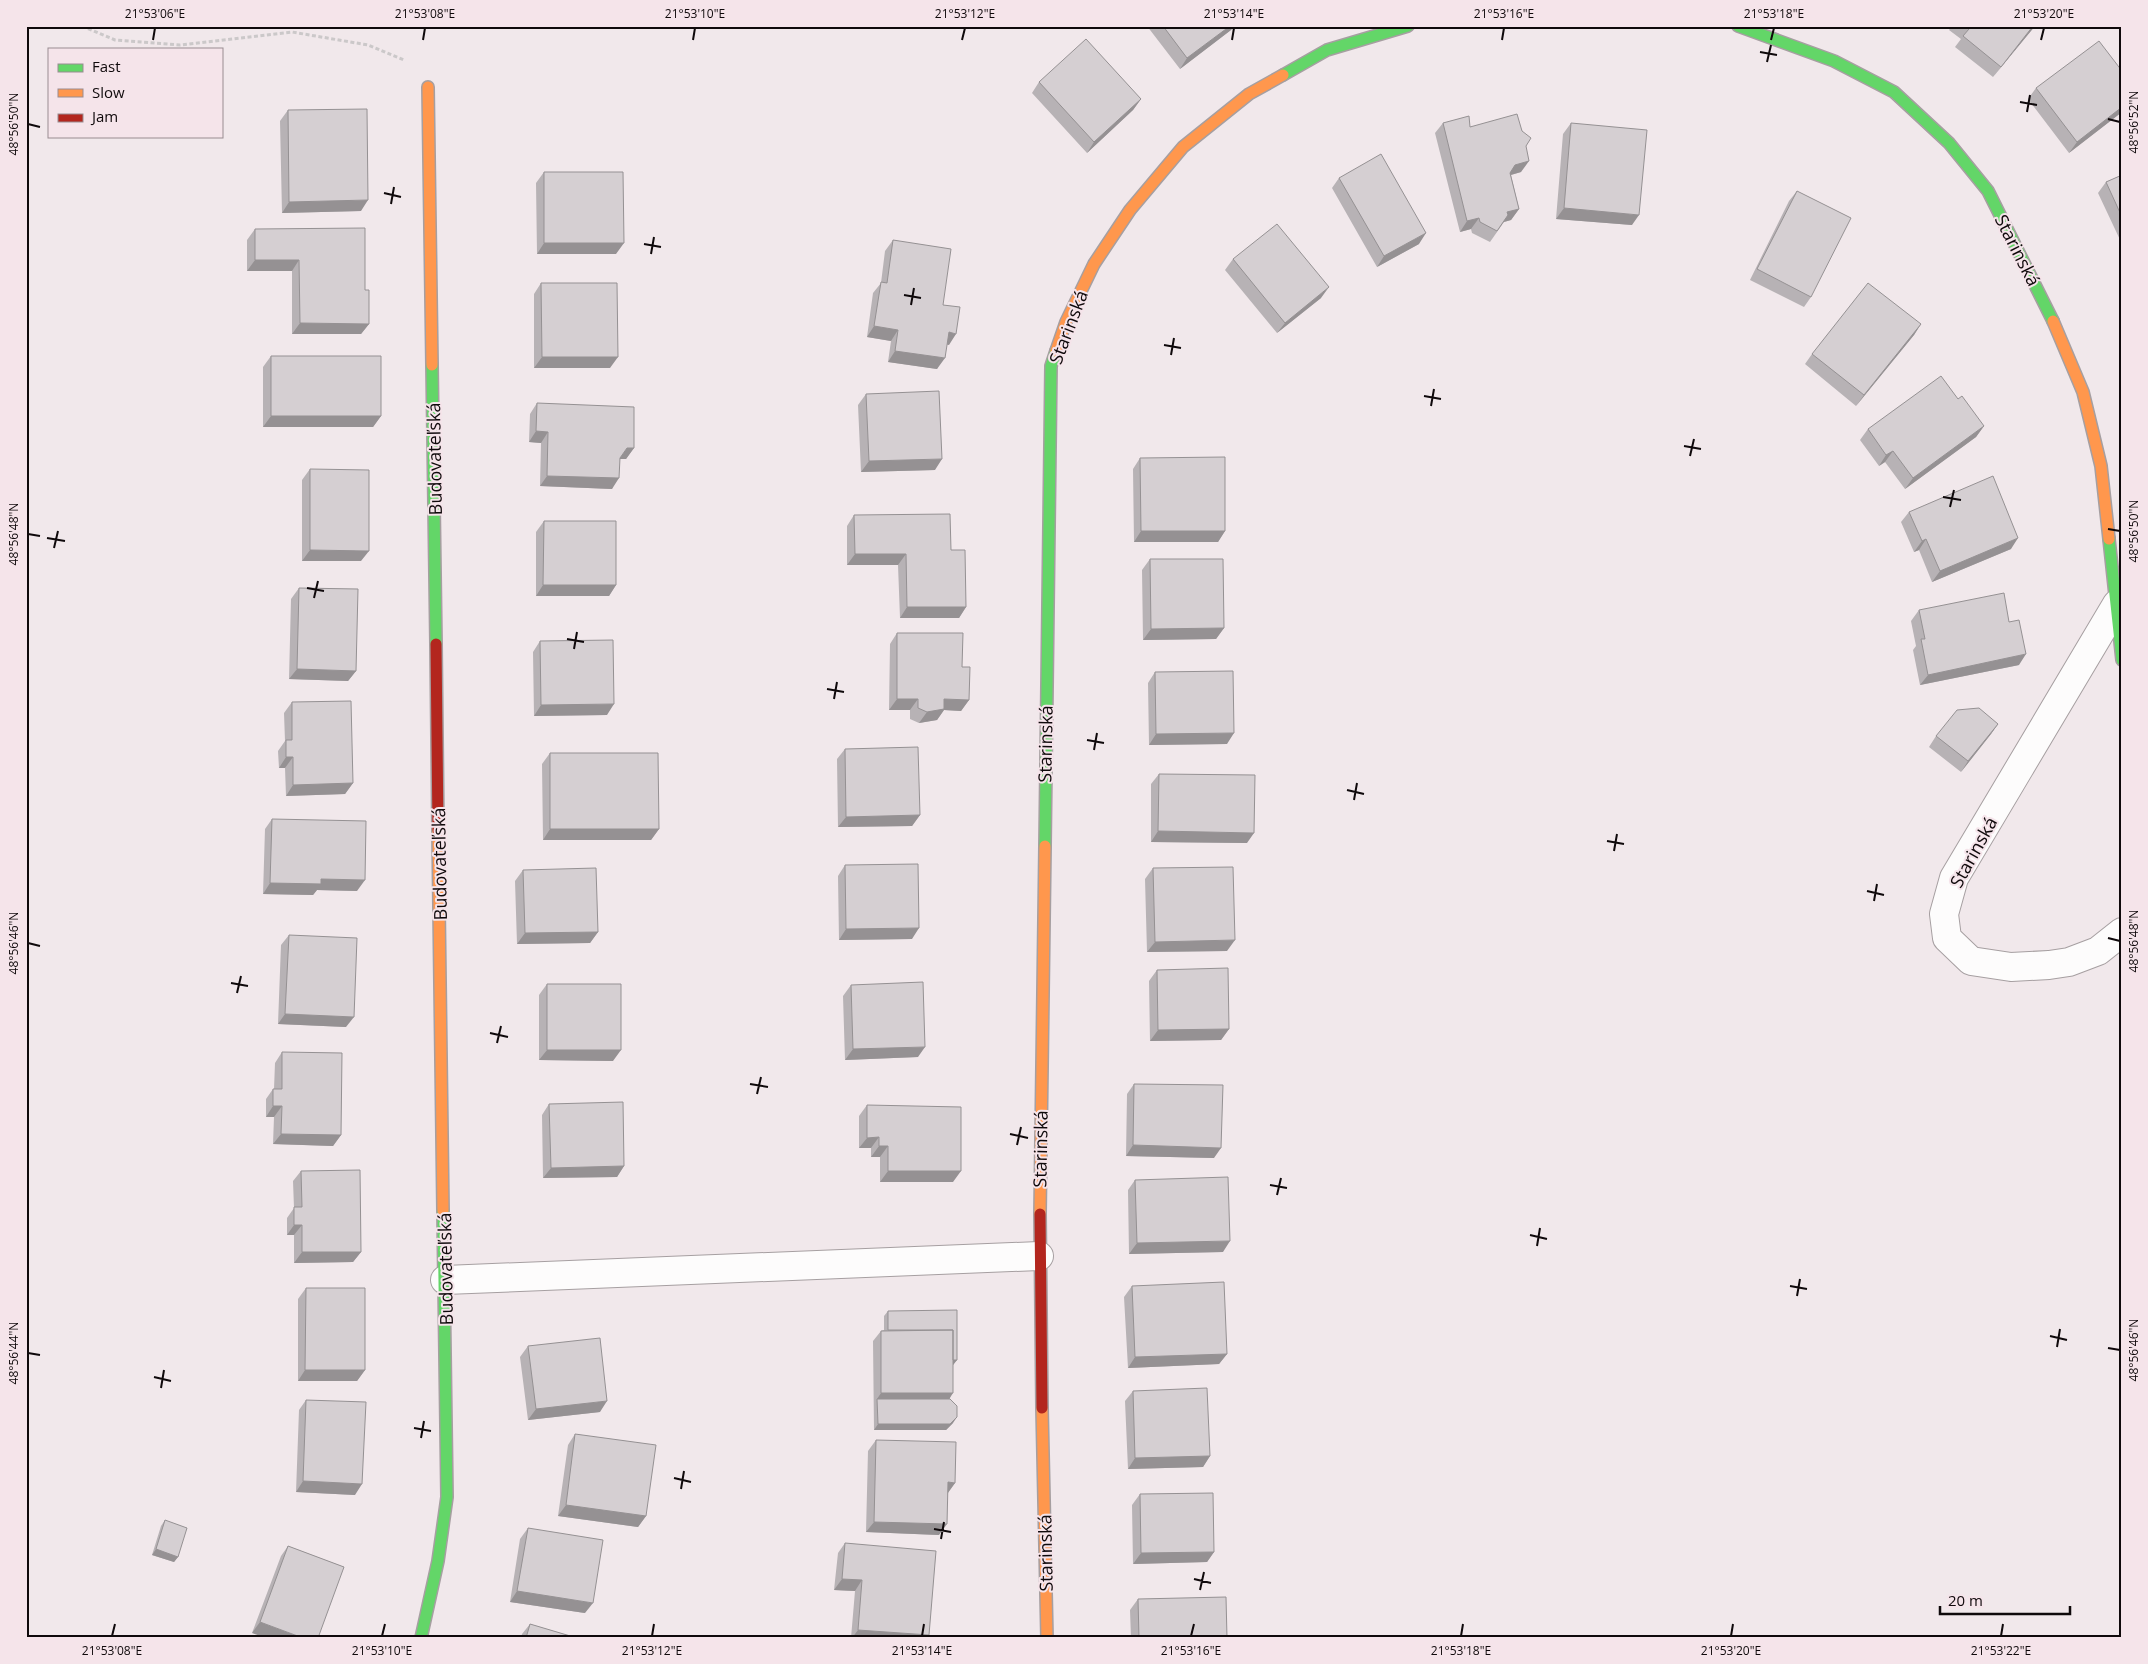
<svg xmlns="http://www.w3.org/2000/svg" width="2148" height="1664" font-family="'Open Sans',sans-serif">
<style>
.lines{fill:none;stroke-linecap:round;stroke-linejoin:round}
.street-casing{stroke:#a69fa1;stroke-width:30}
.fast-casing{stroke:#a69fa1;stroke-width:14}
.slow-casing{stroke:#a69fa1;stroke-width:14}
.jam-casing{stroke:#a69fa1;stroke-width:14}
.path{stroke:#cbc8c9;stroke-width:3;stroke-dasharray:4 2.5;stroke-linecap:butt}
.street{stroke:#fdfcfc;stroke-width:28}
.fast{stroke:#63d668;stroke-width:11}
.slow{stroke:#ff974d;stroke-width:11}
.jam{stroke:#b3261e;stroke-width:11}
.wall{fill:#b7b2b5}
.shaded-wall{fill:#959193}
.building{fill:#d5cfd2;stroke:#959193}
.ticks{fill:none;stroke:#0f090b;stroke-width:2}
.labels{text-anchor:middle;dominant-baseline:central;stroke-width:4;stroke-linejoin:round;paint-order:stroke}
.street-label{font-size:18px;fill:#0f090b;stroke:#f5e4ea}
.neatline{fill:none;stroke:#0f090b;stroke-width:2}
.ticks-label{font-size:12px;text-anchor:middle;fill:#0f090b}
</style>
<rect width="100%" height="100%" fill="#f1e8eb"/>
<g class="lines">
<defs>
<path id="street" d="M2117,604l-163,274 -10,36 3,24 24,23 40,6 38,-2 20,-3 29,-11 24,-19
M445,1280l594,-24"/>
<path id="fast" d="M1738,26l96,35 60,31 55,51 39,48 65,130
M1283,75l44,-25 81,-24
M432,365l4,279
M2109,539l13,121
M1045,846l6,-480 5,-15
M421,1638l17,-77 9,-64 -4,-286"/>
<path id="slow" d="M428,87l4,278
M2053,321l30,71 18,74 8,73
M1056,351l10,-29 28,-58 36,-54 53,-63 66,-53 34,-19
M438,830l5,381
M1040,1214l5,-368
M1042,1408l5,230"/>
<path id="jam" d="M436,644l2,186
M1040,1214l2,194"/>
</defs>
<use href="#street" class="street-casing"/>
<use href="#fast" class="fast-casing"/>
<use href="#slow" class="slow-casing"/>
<use href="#jam" class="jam-casing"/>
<path class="path" d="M82,26l33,14 65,5 112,-13 76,13 36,15"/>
<use href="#street" class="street"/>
<use href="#fast" class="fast"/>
<use href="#slow" class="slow"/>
<use href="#jam" class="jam"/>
</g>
<path class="wall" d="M1147,26h87l-3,4 -51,39z
M1952,26h83l-42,51 -38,-30 6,-8 -12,-9z
M1039,82l102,17 -8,11 -46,43 -55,-60z
M2036,88l86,24 -53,41 -41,-54z
M288,110l73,101 -79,2 -2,-92z
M1443,123l83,23 -5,26 -10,3 8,34 -8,11 -7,2 -14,20 -18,-9 -1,-4 -11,3 -25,-99z
M1571,123l61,102 -76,-6 7,-85z
M544,172l72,82h-79l-1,-71z
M2122,175v69l-24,-51 8,-11z
M1339,178l80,66 -42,23 -45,-79z
M1797,191l14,106 -7,10 -54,-27 39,-79z
M255,229l110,61 4,34 -8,10h-69v-63h-45v-31z
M893,240l50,65 6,40 -2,-1 -10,25 -49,-7 3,-21 -24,-4 6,-44 8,-10 4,-32z
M1233,259l88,39 -44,35 -52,-63z
M541,283l69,85h-76v-74z
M1921,324l-7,11 -58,71 -51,-42 7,-10z
M271,356l110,60 -8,11h-110v-60z
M866,394l69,76 -74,2 -3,-67z
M1958,399l26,27 -8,11 -71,52 -20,-27 -6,4 -19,-26 8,-11z
M537,403l97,45 -8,11h-6l-8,30 -72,-3 1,-43 -12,-1 1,-28z
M1140,458l85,73 -7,11h-84l-1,-73z
M310,469l51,92h-59v-81z
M1909,512l102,37 -79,33 -13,-32 -5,2 -13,-30z
M854,515l97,35 15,57 -7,11h-59l-2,-53h-51v-39z
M544,521l72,64 -7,11h-73v-64z
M1150,559l74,69 -8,11 -73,1 -1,-70z
M299,588l57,83 -8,10 -59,-2 2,-80z
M1919,610l90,12 10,43 -99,20 -7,-35 3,-4 -5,-25z
M897,633l65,34 7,33 -8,11 -17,-1 -7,10 -18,3 -9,-4v-9h-21l1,-66z
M540,641l67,74 -73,1 -1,-64z
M1155,672l72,72 -78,1 -1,-62z
M292,702l61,81 -8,11 -59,2 -1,-28h-6l-1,-17 7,-10 -1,-28z
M1998,724l-7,10 -30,38 -32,-25 7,-11z
M845,749l75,66 -8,11 -74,1 -1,-68z
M550,753l109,76 -8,11h-108l-1,-76z
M1159,774l88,69 -96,-1v-58z
M272,819l85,72 -40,-1 -4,5 -50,-1 2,-65z
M845,865l67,74 -73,1 -1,-64z
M1153,868l74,83 -80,1 -2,-73z
M523,870l75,62 -8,11 -73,1 -2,-63z
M289,935l57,92 -68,-3 3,-79z
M1157,970l72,59 -8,11 -71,1 -1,-60z
M547,984l66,77 -74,-1v-65z
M851,985l67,72 -73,3 -2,-64z
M282,1052l59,83 -8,11 -60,-2 1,-27h-8v-18l7,-10h1l1,-26z
M1134,1084l80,74 -88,-2 1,-62z
M549,1104l75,62 -7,11 -74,1 -1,-63z
M867,1105l86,77h-73v-25h-9v-9h-12v-32z
M301,1171l60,81 -8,10 -59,1v-28h-7v-17l7,-10 -1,-27z
M1135,1180l88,72 -94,2 -1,-64z
M1132,1286l95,68 -8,10 -91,4 -4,-71z
M306,1288l59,82 -8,11h-59v-82z
M888,1311l69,49 -4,5 -3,34 3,24 -7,7h-72l-1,-89 8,-10 3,-1v-14z
M528,1346l72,66 -72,8 -8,-63z
M1133,1391l77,65 -7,11 -75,2 -3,-68z
M306,1400l49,95 -59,-3 3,-82z
M575,1434l71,82 -8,11 -80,-11 10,-71z
M876,1440l79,43 -7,10 -9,42 -73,-3 2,-81z
M1140,1494l74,58 -7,10 -74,2 -1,-59z
M165,1520l13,37 -4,5 -22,-7 9,-29z
M528,1528l57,85 -75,-11 10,-63z
M845,1543l82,95h-76l4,-47 -21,-1 4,-37z
M288,1546l56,21 -92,66 29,-77z
M1138,1599l89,39h-96l-1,-28z
M530,1624l47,14h-56l1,-4z"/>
<path class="shaded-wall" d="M1230,26h4l-3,4 -51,39 7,-11z
M2033,26h2l-42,51 8,-10z
M1141,99l-8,11 -46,43 7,-11z
M2122,107v5l-53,41 8,-11z
M1529,161l-8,11 -14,4 8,-11z
M368,200l-7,11 -79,2 7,-11z
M1564,208l75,7 -7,10 -76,-6z
M1519,209l-8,11 -11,3 7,-11z
M1479,218l-8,11 -11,3 7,-11z
M1426,233l-7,11 -42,23 7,-11z
M544,243h80l-8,11h-79z
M255,260h44l-7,11h-45z
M1329,287l-8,11 -44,35 8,-10z
M300,323l69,1 -8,10h-69z
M1921,324l-7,11 -58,71 8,-11z
M874,326l24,4 -7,11 -24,-4z
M949,332l7,2 -7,11 -8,-2z
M895,351l50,7 -8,11 -49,-7z
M542,357h76l-8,11h-76z
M271,416h110l-8,11h-110z
M1984,426l-8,11 -71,52 8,-11z
M536,431l12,1 -7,11 -12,-1z
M627,448h7l-8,11h-7l-7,10z
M1893,451l-8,11 -6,4 7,-11z
M942,459l-7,11 -74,2 8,-11z
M547,476l72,2 -7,11 -72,-3z
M1141,531h84l-7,11h-84z
M2018,538l-7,11 -79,33 8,-11z
M1926,539l-7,11 -5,2 8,-11z
M310,550l59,1 -8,10h-59z
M855,554h51l-8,11h-51z
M543,585h73l-7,11h-73z
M907,607h59l-7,11h-59z
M1224,628l-8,11 -73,1 8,-11z
M2026,654l-7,11 -99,20 8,-10z
M297,669l59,2 -8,10 -59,-2z
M897,699h21l-8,11h-21z
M944,699l25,1 -8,11 -17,-1 -7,10 -18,3 8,-11z
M614,704l-7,11 -73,1 7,-11z
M1998,724l-7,10 -30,38 7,-11z
M1234,733l-7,11 -78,1 7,-11z
M286,757h7l-8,11h-6z
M353,783l-8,11 -59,2 7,-11z
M920,815l-8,11 -74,1 8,-10z
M550,829h109l-8,11h-108z
M1158,831l96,2 -7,10 -96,-1z
M321,879l44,1 -8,11 -40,-1 -4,5 -50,-1 7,-11z
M919,928l-7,11 -73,1 7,-11z
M598,932l-8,11 -73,1 8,-11z
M1235,940l-8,11 -80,1 8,-10z
M285,1014l69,3 -8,10 -68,-3z
M1229,1029l-8,11 -71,1 8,-11z
M925,1047l-7,10 -73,3 8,-11z
M547,1050h74l-8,11 -74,-1z
M273,1106h9l-8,11h-8z
M281,1134l60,1 -8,11 -60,-2z
M879,1137l-8,11h-12l8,-10z
M1133,1145l88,3 -7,10 -88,-2z
M879,1146h9l-8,11h-9z
M624,1166l-7,11 -74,1 8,-10z
M888,1171h73l-8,11h-73z
M294,1225h8l-8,10h-7z
M1230,1241l-7,11 -94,2 8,-11z
M302,1252h59l-8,10 -59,1z
M1227,1354l-8,10 -91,4 7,-11z
M949,1359l8,1 -4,5z
M305,1370h60l-8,11h-59z
M881,1393h72l-7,11 -69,-5z
M607,1401l-7,11 -72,8 8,-11z
M957,1417l-4,6 -7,7h-72l4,-6z
M1210,1456l-7,11 -75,2 7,-11z
M303,1481l59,3 -7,11 -59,-3z
M948,1482l7,1 -8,11z
M566,1505l80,11 -8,11 -80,-11z
M874,1522l73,2 -8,11 -73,-3z
M156,1549l22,8 -4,5 -22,-7z
M1214,1552l-7,10 -74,2 8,-11z
M842,1579l20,1 -7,11 -21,-1z
M517,1591l76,12 -8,10 -75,-11z
M260,1622l43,16h-37l-14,-5z
M858,1630l71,5 -2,3h-75z"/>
<path class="building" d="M1163,26h67l-43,32z
M1966,26h67l-32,41 -38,-31 6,-7z
M1086,39l55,60 -47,43 -55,-60z
M2099,41l23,30v36l-45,35 -41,-54z
M367,109l1,91 -79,2 -1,-92z
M1517,114l5,17 9,7 -5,8 3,15 -14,4 -5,8 9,36 -12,3 1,3 -11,16 -17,-9 -1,-4 -12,3 -24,-98 26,-7 1,11z
M1571,123l76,7 -8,85 -75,-7z
M1381,154l45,79 -42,23 -45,-78z
M544,172h79l1,71h-80z
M2122,175v42l-16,-35z
M1797,191l54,27 -40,79 -54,-28z
M1277,224l52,63 -44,36 -52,-64z
M365,228v62h4v34l-69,-1 -1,-63h-44v-31z
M893,240l58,9 -8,56 17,2 -4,27 -7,-2 -4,26 -50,-7 3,-21 -24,-4 7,-44 6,1z
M541,283h76l1,74h-76z
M1868,283l53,41 -57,71 -52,-41z
M271,356h110v60h-110z
M1941,376l17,23 4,-3 22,30 -71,52 -20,-27 -7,4 -18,-26z
M939,391l3,68 -73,2 -3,-67z
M537,403l97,4v41h-7l-7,10 -1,20 -72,-2 1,-44 -12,-1z
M1225,457v74h-84l-1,-73z
M310,469l59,1v81l-59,-1z
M1993,476l25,62 -78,33 -14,-32 -4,2 -13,-29z
M950,514l1,36h14l1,57h-59l-1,-53h-51l-1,-39z
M544,521h72v64h-73z
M1150,559h73l1,69 -73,1z
M299,588l59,1 -2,82 -59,-2z
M2004,593l5,29 10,-2 7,34 -98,21 -7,-36h4l-6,-29z
M897,633h66l-1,34h8l-1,33 -25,-1v10l-17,3 -9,-4v-9h-21z
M613,640l1,64 -73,1 -1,-64z
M1233,671l1,62 -78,1 -1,-62z
M351,701l2,82 -60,2v-28h-7v-17h6v-38z
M1979,708l19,16 -30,37 -32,-25 21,-26z
M918,747l2,68 -74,2 -1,-68z
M550,753h108l1,76h-109z
M1159,774l96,1 -1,58 -96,-2z
M272,819l94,2 -1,59 -44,-1v5l-51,-1z
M918,864l1,64 -73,1 -1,-64z
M1233,867l2,73 -80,2 -2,-74z
M596,868l2,64 -73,1 -2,-63z
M289,935l68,3 -3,79 -69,-3z
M1228,968l1,61 -71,1 -1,-60z
M923,982l2,65 -72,2 -2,-64z
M547,984h74v66h-74z
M282,1052l60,1 -1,82 -60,-1 1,-28h-9v-17h9z
M1134,1084l89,1 -2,63 -88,-3z
M623,1102l1,64 -73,2 -2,-64z
M867,1105l94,2v64h-73v-25h-9v-9l-12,1z
M360,1170l1,82h-59v-27h-8v-18h8l-1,-36z
M1228,1177l2,64 -93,2 -2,-63z
M1224,1282l3,72 -92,3 -3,-71z
M306,1288h59v82h-60z
M957,1310v50h-4v-30h-65v-19z
M953,1330v63h-72v-62z
M600,1338l7,63 -71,8 -8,-63z
M1207,1388l3,68 -75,2 -2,-67z
M877,1399h73l7,7v11l-7,7h-72z
M306,1400l60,2 -4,82 -59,-3z
M575,1434l81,11 -10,71 -80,-11z
M876,1440l80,2 -1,41 -7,-1 -1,42 -73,-2z
M1213,1493l1,59 -73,1 -1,-59z
M165,1520l22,8 -9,29 -22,-8z
M528,1528l75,12 -10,63 -76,-12z
M845,1543l91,8 -7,84 -71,-5 4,-50 -20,-1z
M288,1546l56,21 -26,71h-15l-43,-16z
M1226,1597l1,41h-88l-1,-39z
M530,1624l47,14h-51z"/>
<path class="ticks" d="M153,40l2,-12M423,40l2,-12M693,40l2,-12M962,40l3,-12M1232,40l2,-12M1502,40l2,-12M1771,40l3,-12M2041,40l3,-12M1760,52l17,3M1767,62l4,-17M2020,102l17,3M2027,112l3,-17M2108,119l12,3M28,124l12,3M384,193l17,4M391,204l3,-17M644,244l17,3M651,254l3,-17M904,295l17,3M911,305l3,-17M1164,345l17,3M1171,355l3,-17M1424,396l17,3M1431,406l3,-17M1684,446l17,3M1690,456l4,-17M1943,497l18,3M1950,507l4,-17M2108,529l12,2M28,534l12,2M47,538l18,3M54,548l4,-17M307,588l17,3M314,598l4,-17M567,639l17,3M574,649l3,-17M827,689l17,3M834,699l3,-17M1087,740l17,3M1094,750l3,-17M1347,790l17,4M1354,800l3,-17M1607,841l17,3M1614,851l3,-17M1867,891l17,4M1874,901l3,-17M2108,938l12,3M28,943l12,3M231,983l17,3M237,993l4,-17M490,1033l18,4M497,1043l4,-17M750,1084l18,3M757,1094l4,-17M1010,1134l18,4M1017,1145l4,-18M1270,1185l17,3M1277,1195l4,-17M1530,1235l17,4M1537,1246l3,-18M1790,1286l17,3M1797,1296l3,-17M2050,1336l17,4M2057,1347l3,-18M2108,1348l12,2M28,1353l12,2M154,1377l17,4M161,1388l3,-18M414,1428l17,3M421,1438l3,-17M674,1478l17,4M681,1489l3,-18M934,1529l17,3M941,1539l3,-17M1194,1579l17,4M1200,1590l4,-18M112,1636l3,-12M382,1636l3,-12M652,1636l2,-12M922,1636l2,-12M1191,1636l3,-12M1461,1636l2,-12M1731,1636l2,-12M2001,1636l2,-12"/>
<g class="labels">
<g class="street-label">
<text transform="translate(2018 250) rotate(63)">Starinská</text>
<text transform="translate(1068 327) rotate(-69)">Starinská</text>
<text transform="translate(434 459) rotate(-91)">Budovateľská</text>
<text transform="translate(1045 744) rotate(-89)">Starinská</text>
<text transform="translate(1973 852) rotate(-61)">Starinská</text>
<text transform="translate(439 864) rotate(-91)">Budovateľská</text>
<text transform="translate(1040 1149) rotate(-89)">Starinská</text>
<text transform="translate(445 1269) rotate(-91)">Budovateľská</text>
<text transform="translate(1045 1553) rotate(-91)">Starinská</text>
</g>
</g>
<rect width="2148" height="1664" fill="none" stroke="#f5e4ea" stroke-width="55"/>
<rect x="48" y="48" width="175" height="90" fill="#f5e4ea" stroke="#998c91"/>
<rect x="58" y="64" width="25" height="8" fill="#63d668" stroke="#998c91"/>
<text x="92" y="72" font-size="15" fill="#0f090b">Fast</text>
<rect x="58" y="89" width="25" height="8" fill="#ff974d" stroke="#998c91"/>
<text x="92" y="98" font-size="15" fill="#0f090b">Slow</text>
<rect x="58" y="114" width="25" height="8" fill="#b3261e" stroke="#998c91"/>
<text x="92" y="122" font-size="15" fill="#0f090b">Jam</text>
<path d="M1940 1606v8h130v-8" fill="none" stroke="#0f090b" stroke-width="2.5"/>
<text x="1948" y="1606" font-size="15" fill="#0f090b" stroke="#f5e4ea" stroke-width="4" paint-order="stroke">20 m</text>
<rect x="28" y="28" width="2092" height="1608" class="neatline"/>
<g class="ticks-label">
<text x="155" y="18">21°53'06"E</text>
<text x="425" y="18">21°53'08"E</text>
<text x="695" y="18">21°53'10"E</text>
<text x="965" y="18">21°53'12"E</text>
<text x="1234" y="18">21°53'14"E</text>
<text x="1504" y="18">21°53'16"E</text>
<text x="1774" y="18">21°53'18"E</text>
<text x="2044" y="18">21°53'20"E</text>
<text transform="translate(2134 122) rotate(-90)" y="4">48°56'52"N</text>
<text transform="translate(14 124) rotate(-90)" y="4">48°56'50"N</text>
<text transform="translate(2134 531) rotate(-90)" y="4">48°56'50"N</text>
<text transform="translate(14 534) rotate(-90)" y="4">48°56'48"N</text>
<text transform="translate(2134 941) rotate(-90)" y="4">48°56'48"N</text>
<text transform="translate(14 943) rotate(-90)" y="4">48°56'46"N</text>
<text transform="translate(2134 1350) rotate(-90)" y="4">48°56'46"N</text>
<text transform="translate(14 1353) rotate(-90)" y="4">48°56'44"N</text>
<text x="112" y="1655">21°53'08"E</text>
<text x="382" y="1655">21°53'10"E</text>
<text x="652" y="1655">21°53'12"E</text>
<text x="922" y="1655">21°53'14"E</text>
<text x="1191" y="1655">21°53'16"E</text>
<text x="1461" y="1655">21°53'18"E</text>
<text x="1731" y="1655">21°53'20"E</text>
<text x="2001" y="1655">21°53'22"E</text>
</g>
</svg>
